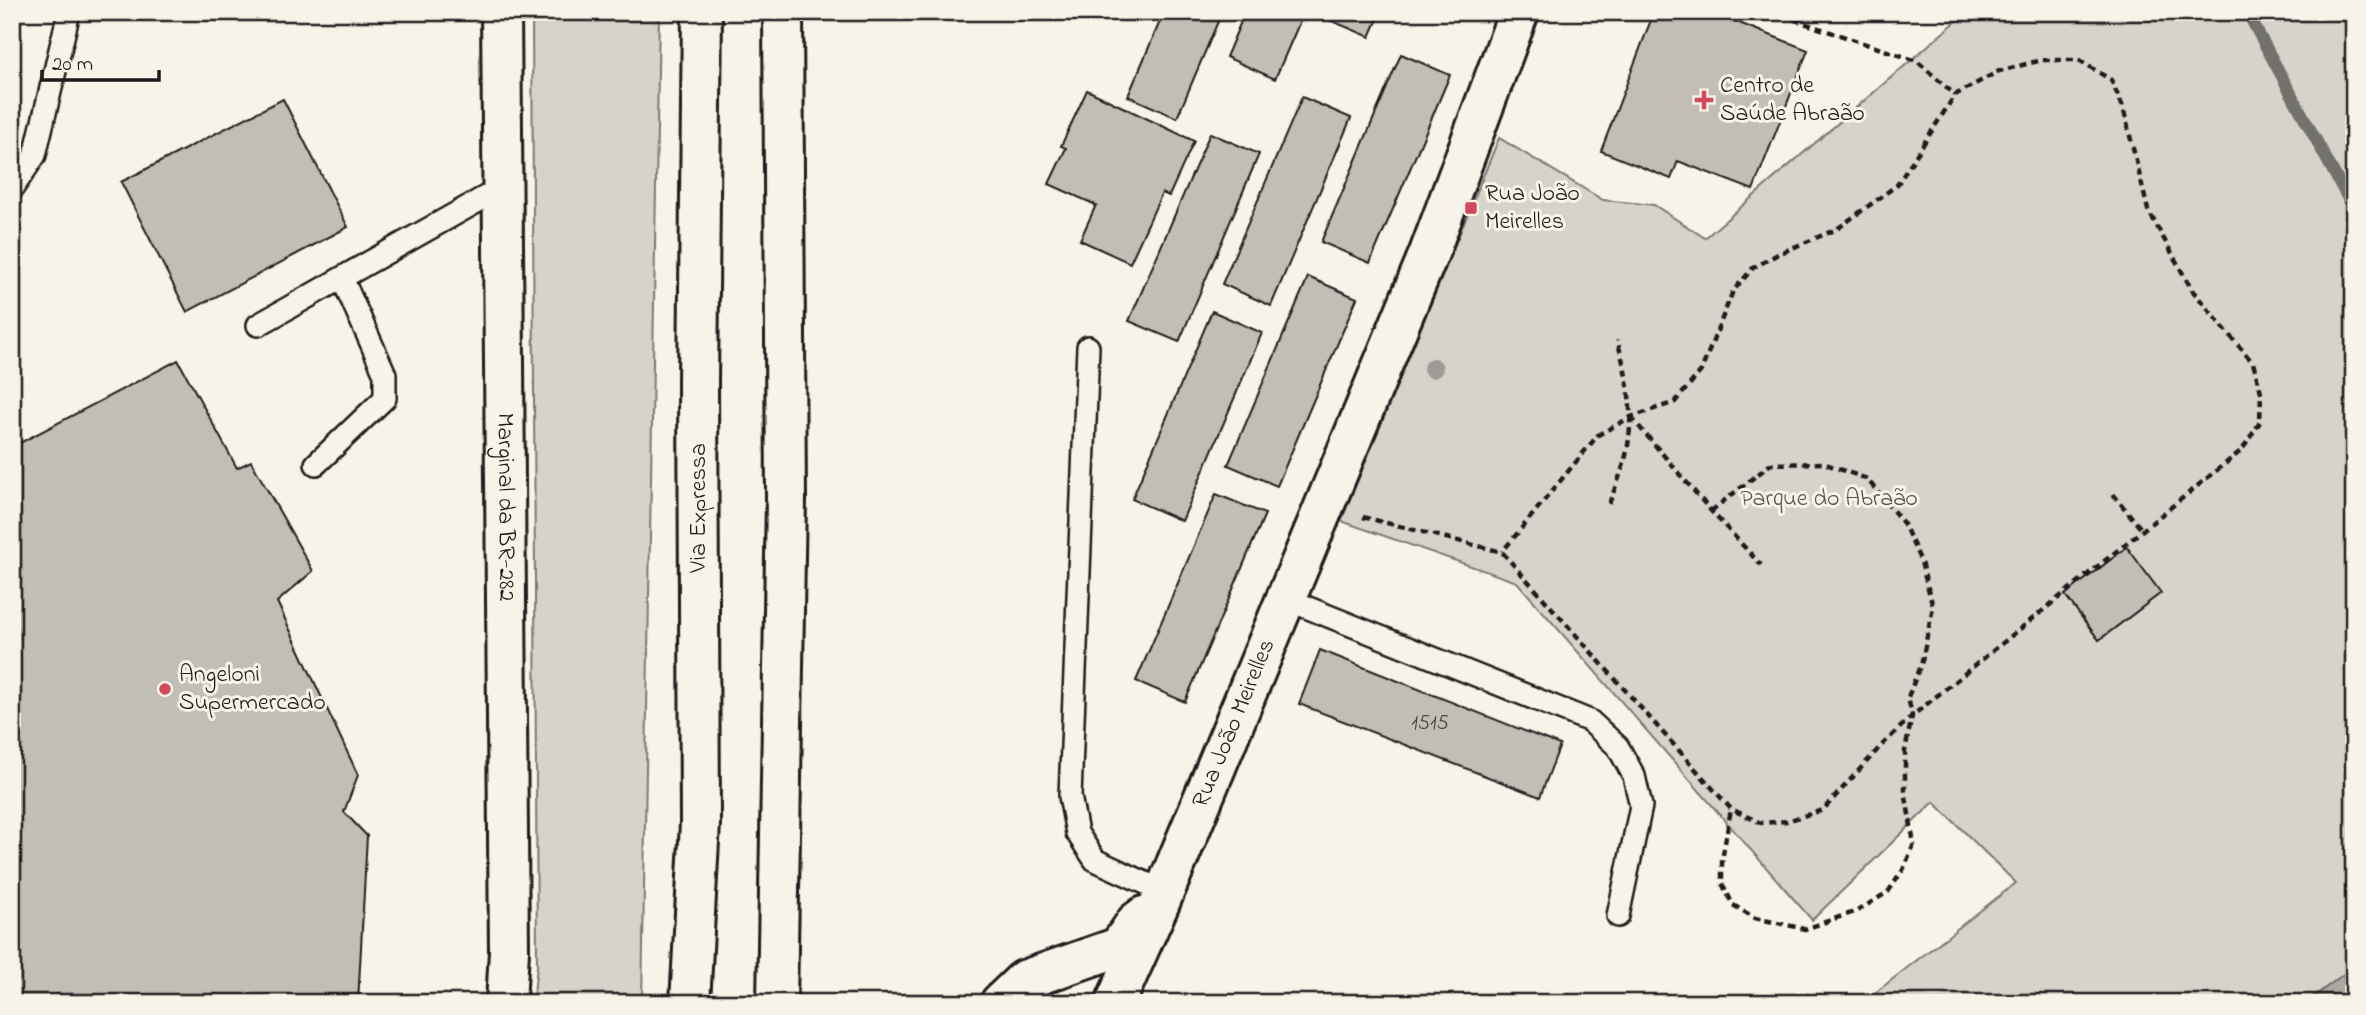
<svg xmlns="http://www.w3.org/2000/svg" width="2366" height="1015" font-family="'Indie Flower',sans-serif">
<style>
.green{fill:#d7d3cb;stroke:#7a7874;stroke-width:2}
.water{fill:#aca9a2;stroke:#72716c;stroke-width:2}
.lines{fill:none;stroke-linecap:round;stroke-linejoin:round}
.stream{stroke:#72716c;stroke-width:12}
.building{fill:#c0beb5;stroke:#1c1c1c;stroke-width:2}
.lane-casing{stroke:#1c1c1c;stroke-width:26}
.street-casing{stroke:#1c1c1c;stroke-width:44}
.secondary-casing{stroke:#1c1c1c;stroke-width:44}
.highway-casing{stroke:#1c1c1c;stroke-width:44}
.path{stroke:#1c1c1c;stroke-width:4.5;stroke-dasharray:7 5;stroke-linecap:butt}
.lane{stroke:#f7f3e8;stroke-width:21}
.street{stroke:#f7f3e8;stroke-width:38}
.secondary{stroke:#f7f3e8;stroke-width:38}
.highway{stroke:#f7f3e8;stroke-width:38}
.tree{fill:#9d9b95}
.poi-dot{fill:#d1495b;stroke:#f7f3e8;stroke-width:2.5}
.labels{text-anchor:middle;dominant-baseline:central;stroke-width:6;stroke-linejoin:round;paint-order:stroke}
.number-label{font-size:21px;fill:#454442}
.poi-label{font-size:24px;fill:#1c1c1c;stroke:#f7f3e8;text-anchor:start}
.park-label{font-size:24px;fill:#545351;stroke:#f7f3e8}
.street-label{font-size:24px;fill:#1c1c1c;stroke:#f7f3e8}
</style>
<rect width="100%" height="100%" fill="#f7f3e8"/>
<filter id="ink" filterUnits="userSpaceOnUse"><feTurbulence type="fractalNoise" baseFrequency=".0143" numOctaves="2"/><feDisplacementMap in="SourceGraphic" scale="14" xChannelSelector="R" yChannelSelector="G"/><feConvolveMatrix kernelMatrix="1 2 1 2 8 2 1 2 1" color-interpolation-filters="sRGB"/></filter>
<g filter="url(#ink)">
<path class="green" d="M532,12h127l-17,991h-109l4,-37z
M1967,12h387v956l-50,35h-442l154,-120 -82,-81 -122,118 -295,-338 -176,-61 158,-383 104,62 51,5 51,33z"/>
<path class="water" d="M2354,966v37h-48z"/>
<g class="lines">
<path class="stream" d="M2247,12l107,198"/>
</g>
<path class="building" d="M1164,12h58l-45,106 -49,-22z
M1245,12h59l-29,67 -49,-22z
M1322,12h59l-11,25 -50,-21z
M1654,12h57l97,38 -55,140 -75,-29 -7,18 -70,-28z
M1401,54l49,21 -80,188 -49,-21z
M1087,90l107,51 -25,55 -7,-3 -32,70 -50,-23 16,-35 -47,-21 17,-36 -5,-2z
M1302,97l49,21 -80,188 -49,-22z
M283,99l65,128 -161,85 -66,-130z
M1210,133l49,21 -80,188 -50,-21z
M1308,277l49,21 -80,188 -49,-21z
M1212,311l50,22 -80,188 -50,-22z
M178,360l59,108 14,-7 62,110 -36,31 81,173 -14,37 23,24 -9,167h-346v-556z
M1216,494l49,20 -80,188 -49,-21z
M2127,547l34,46 -62,47 -34,-45z
M1320,650l240,95 -20,52 -241,-93z"/>
<g class="lines">
<defs>
<path id="lane" d="M12,189l23,-34 34,-143
M258,325l245,-138
M1088,347l-18,449 7,37 18,27 70,32
M316,464l69,-66v-24l-43,-96
M1286,599l304,122 28,26 16,29 7,30 -23,110"/>
<g id="street">
<path id="s1" d="M501,12l8,939 -3,52"/>
</g>
<g id="secondary">
<path d="M1000,1003l24,-23 95,-33 17,-25 8,-6"/>
<path id="s2" d="M1115,1003l44,-98 270,-652 90,-241"/>
</g>
<path id="highway" d="M690,1003l10,-180 -2,-440 4,-371
M777,1003l9,-503 -3,-488"/>
</defs>
<use href="#lane" class="lane-casing"/>
<use href="#street" class="street-casing"/>
<use href="#secondary" class="secondary-casing"/>
<use href="#highway" class="highway-casing"/>
<path class="path" d="M1771,12l146,49 38,34
M1631,417l80,94 50,54
M2113,494l29,36
M1609,504c5,-14 11,-27 15,-41 12,-42 5,-83 -7,-123
M1711,511l60,-47 52,-1 44,16 37,45 17,38 12,45 -11,54 -14,36 4,19 -7,35v40l9,53 -11,26 -15,22 -31,19 -52,18 -50,-11 -22,-13 -11,-22v-23l9,-51
M1363,517l139,35 229,257 30,14 26,-2 36,-11 57,-63 32,-31 330,-266 18,-28 1,-30 -8,-29 -61,-73 -44,-80 -25,-103 -12,-27 -32,-20h-37l-43,11 -44,24 -58,90 -60,44 -59,25 -25,14 -20,23 -32,80 -26,31 -44,15 -33,18 -96,117"/>
<use href="#lane" class="lane"/>
<use href="#street" class="street"/>
<use href="#secondary" class="secondary"/>
<use href="#highway" class="highway"/>
</g>
<circle class="tree" cx="1433" cy="368" r="10"/>
</g>
<g class="poi-dot">
<path d="M1700.5 89.5h7v7h7v7h-7v7h-7v-7h-7v-7h7z"/>
<rect x="1464" y="201" width="14" height="14" rx="3.5"/>
<circle cx="165" cy="689" r="7"/>
</g>
<g class="labels">
<g class="number-label">
<text x="1430" y="724">1515</text>
</g>
<g class="poi-label">
<text x="1720" y="86">Centro de<tspan x="1720" dy="28">Saúde Abraão</tspan></text>
<text x="1485" y="194">Rua João<tspan x="1485" dy="28">Meirelles</tspan></text>
<text x="179" y="675">Angeloni<tspan x="179" dy="28">Supermercado</tspan></text>
</g>
<g class="park-label">
<text x="1829" y="499">Parque do Abraão</text>
</g>
<g class="street-label">
<text stroke="none"><textPath href="#s1" startOffset="495">Marginal da BR-282</textPath></text>
<text transform="translate(699 508) rotate(-90)">Via Expressa</text>
<text stroke="none"><textPath href="#s2" startOffset="304">Rua João Meirelles</textPath></text>
</g>
</g>
<rect width="2366" height="1015" fill="none" stroke="#f7f3e8" stroke-width="42"/>
<rect x="21" y="21" width="2324" height="973" fill="none" stroke="#1c1c1c" stroke-width="2.5" filter="url(#ink)"/>
<path d="M42 70v10h117v-10" fill="none" stroke="#1c1c1c" stroke-width="3.5"/>
<text x="52" y="70" font-size="21" fill="#1c1c1c" stroke="#f7f3e8" stroke-width="5" paint-order="stroke">20 m</text>
</svg>
